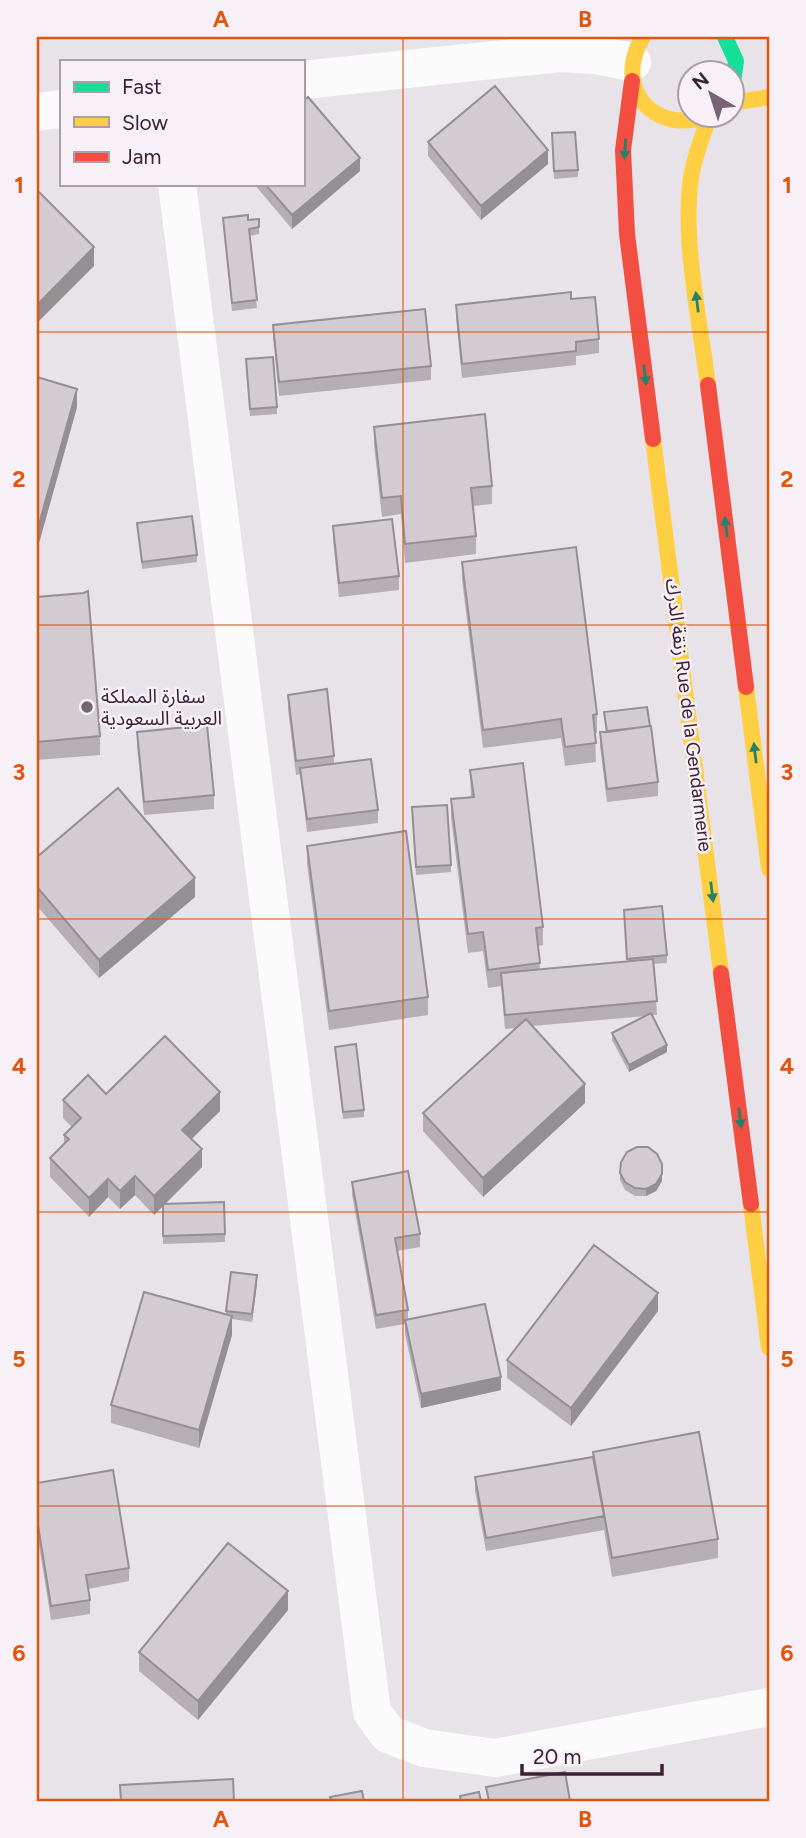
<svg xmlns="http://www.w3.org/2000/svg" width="806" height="1838" font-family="Figtree,'Noto Sans Arabic',sans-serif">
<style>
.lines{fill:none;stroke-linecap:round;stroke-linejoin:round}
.street{stroke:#fcfbfc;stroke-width:38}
.fast{stroke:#16e098;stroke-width:16}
.slow{stroke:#ffcf43;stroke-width:16}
.jam{stroke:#f24e42;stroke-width:16}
.wall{fill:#b5afb5}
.shaded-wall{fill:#938f93}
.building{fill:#d2ccd2;stroke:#938f93;stroke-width:2}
.oneway{fill:#288067}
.grid{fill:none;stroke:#df560e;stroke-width:2;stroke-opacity:0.55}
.poi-dot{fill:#786574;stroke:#f7f0f7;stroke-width:2.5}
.labels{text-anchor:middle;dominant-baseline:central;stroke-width:5;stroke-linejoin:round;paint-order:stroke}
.poi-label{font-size:19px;fill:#3b2136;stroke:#f7f0f7;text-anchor:start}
.street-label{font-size:19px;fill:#3b2136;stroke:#f7f0f7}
.neatline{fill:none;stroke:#df560e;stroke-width:2.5}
.grid-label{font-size:23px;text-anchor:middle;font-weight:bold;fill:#df560e}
</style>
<rect width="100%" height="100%" fill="#e8e3e8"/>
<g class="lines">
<path class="street" d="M303,80l257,-27 36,2 36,7
M37,112l24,-3
M177,184l195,1528 16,22 36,14 71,10 274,-51"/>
<path class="fast" d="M725,37l11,24 -4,27"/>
<path class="slow" d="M643,37c-31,50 10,99 65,79
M732,103l37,-6
M708,385c-8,-62 -26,-146 -17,-207 3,-21 12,-42 18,-62
M653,439l68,534
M746,687l23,182
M751,1204l18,144"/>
<path class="jam" d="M632,81l-9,69 4,84 26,205
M708,385l38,302
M721,973l30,231"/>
</g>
<path class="wall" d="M552,141l26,29v7l-24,2z
M428,142l120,22 -67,56 -53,-64z
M360,171l-68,58 -38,-45h49z
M223,218l25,2 11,7v7l-9,2 7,72 -25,3z
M571,299l28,40v14l-23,3v9l-114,13 -6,-59v-14z
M273,325l158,41v14l-152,16 -6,-58z
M246,366l31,41v7l-27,2z
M37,377l40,30 -38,136 -2,-1z
M374,427l118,59v18l-19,2 3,30v18l-71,9 -4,-49 -19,3 -8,-72z
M137,523l60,32v7l-55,7z
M333,526l66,50v14l-60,7 -6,-57z
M462,562l135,152v19h-2l1,29 -31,4 -4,-28 -78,10 -21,-168z
M37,597l63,139v19l-63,5z
M288,695l46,61v8l44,46v13l-71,9 -7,-58 -4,1 -8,-66z
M604,712l54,70v14l-51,6 -7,-56v-14h6z
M137,732l77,63v14l-70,6 -7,-69z
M470,770l73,157v18l-5,1 2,24 87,-8 -3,-52 43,45v8l-13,1 3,51h-5l15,37 -38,20 -17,-32v-7l34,-17 -114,10 53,77 -102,94 -60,-66v-18l94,-85 -12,1 -4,-43 -13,2 -5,-37 -15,2 -17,-135v-19l20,-2z
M412,815l39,50v7l-35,3z
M307,846l121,151v18l-99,15 -22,-166z
M37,857l158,40 -96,81 -62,-72z
M335,1047l29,63v7l-21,2z
M106,1094l114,17 -28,28 10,28 -37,37 59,-2 1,40 -62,2v-38l-9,9 -19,-20 -15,14 -12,-12 -19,20 -39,-40v-19l14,-14v-9l8,-8 -9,-9v-18z
M620,1173l42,8 -6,10 -10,5h-11l-10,-6 -5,-10z
M352,1182l68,52v13l-23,4 11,59v10l93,70 -80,18 -16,-74v-10l-29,5 -24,-134z
M257,1283l-5,39 -20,-3v16l-33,113 -88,-25v-18l115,-91v-3z
M658,1311l-87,115 -64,-48v-18z
M593,1452l125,87v19l-106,19 -8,-47 -118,21 -11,-60v-14l118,-20z
M37,1483l92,85v13l-41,8 2,11v14l-39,6 -14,-87z
M288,1610l-90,110 -59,-49v-19z"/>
<path class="shaded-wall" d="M548,150v14l-67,56v-14z
M360,158v13l-68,58v-14z
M94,247v19l-57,57v-18z
M77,389v18l-38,136v-19z
M195,878v19l-96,81v-18z
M667,1045v7l-38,20v-7z
M585,1084v19l-102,94v-19z
M220,1092v19l-38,37v-18z
M202,1149v18l-48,48v-19z
M662,1164v17l-6,10 -10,5v-7z
M135,1176v19l-15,14v-18z
M108,1179v18l-19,20v-19z
M257,1275v8l-5,39v-8z
M658,1293v18l-87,115v-18z
M232,1316v19l-33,113v-18z
M501,1377v13l-80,18v-14z
M288,1591v19l-90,110v-19z"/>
<path class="building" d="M495,86l53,64 -67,56 -53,-64z
M308,97l52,61 -68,57 -27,-31h38v-83z
M575,132l3,38 -24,1 -2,-38z
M37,190l57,57 -57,58z
M248,215v5l11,-1v8l-10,2 8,71 -25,3 -9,-85z
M571,292v7l24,-2 4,42 -23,3v9l-114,13 -6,-59z
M425,309l6,57 -152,16 -6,-57z
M273,357l4,50 -27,2 -4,-50z
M37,377l40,12 -38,135h-2z
M485,414l7,72 -21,2 5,48 -71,8 -4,-48 -19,2 -8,-71z
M192,516l5,39 -55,7 -5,-39z
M392,519l7,57 -60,7 -6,-57z
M576,547l21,167 -4,1 3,28 -31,4 -4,-28 -78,11 -21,-168z
M88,591l12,145 -63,6v-145l47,-4z
M327,689l7,67 -38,5 -8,-66z
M647,707l3,19 -43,6 -3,-20z
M207,725l7,70 -70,7 -7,-70z
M651,726l7,56 -51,7 -7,-57z
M371,759l7,51 -71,9 -7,-51z
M523,763l20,164 -7,1 4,35 -52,7 -5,-38 -15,2 -17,-135 23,-2 -4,-27z
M118,788l77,90 -96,82 -62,-73v-30z
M447,805l4,60 -35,2 -4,-60z
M406,831l22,166 -99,14 -22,-165z
M662,906l5,49 -40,4 -3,-49z
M653,959l4,42 -152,14 -4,-42z
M651,1013l16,32 -38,20 -17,-32z
M526,1019l59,65 -102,94 -60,-65z
M165,1036l55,56 -38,38 20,19 -48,47 -19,-20 -15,15 -12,-12 -19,19 -39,-40 19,-19 -5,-4 17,-17 -18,-18 25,-25 18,19z
M356,1044l8,66 -21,2 -8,-65z
M637,1147h11l9,7 5,10v10l-6,10 -10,5 -11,-1 -10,-6 -5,-9 1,-11 6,-10z
M408,1171l12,63 -25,4 13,72 -32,5 -24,-133z
M224,1202l1,32 -62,2v-32z
M594,1245l64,48 -87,115 -64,-48z
M231,1272l26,3 -5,39 -26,-3z
M144,1292l88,24 -33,114 -88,-25z
M485,1304l16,73 -80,17 -16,-74z
M699,1432l19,107 -106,19 -19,-106z
M593,1457l11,59 -118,22 -11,-61z
M113,1470l16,98 -43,7 4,25 -39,6 -14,-87v-36z
M228,1543l60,48 -90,110 -59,-49z
M565,1772l5,29h-81l-3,-14z
M233,1779l1,22h-113l-1,-16z
M362,1791l2,10h-33l-1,-4z
M479,1792l2,9h-20l-1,-5z"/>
<defs><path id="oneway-solid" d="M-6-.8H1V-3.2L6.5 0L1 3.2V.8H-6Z" transform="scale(1.75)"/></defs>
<g class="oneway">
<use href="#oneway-solid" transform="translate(625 149) rotate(93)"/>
<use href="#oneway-solid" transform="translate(697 302) rotate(-97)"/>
<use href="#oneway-solid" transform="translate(645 375) rotate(83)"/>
<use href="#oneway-solid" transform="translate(726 527) rotate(-97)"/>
<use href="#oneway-solid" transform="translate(755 753) rotate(-97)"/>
<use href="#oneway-solid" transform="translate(712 892) rotate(83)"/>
<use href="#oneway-solid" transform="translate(740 1118) rotate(83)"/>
</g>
<path class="grid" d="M403,37v1764M37,332h732M37,625h732M37,919h732M37,1212h732M37,1506h732"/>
<circle class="poi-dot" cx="87" cy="707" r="7"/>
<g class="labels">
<g class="poi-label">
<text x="101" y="696">سفارة المملكة<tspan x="101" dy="22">العربية السعودية</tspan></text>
</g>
<g class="street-label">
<text transform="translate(689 715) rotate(83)">زنقة الدرك Rue de la Gendarmerie</text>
</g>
</g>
<rect width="806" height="1838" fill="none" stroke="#f7f0f7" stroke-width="77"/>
<rect x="60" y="60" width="245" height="126" fill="#f7f0f7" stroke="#ac9daa" stroke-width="2"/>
<rect x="74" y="82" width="35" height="10" fill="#16e098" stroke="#ac9daa" stroke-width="2"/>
<text x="122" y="94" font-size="21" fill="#3b2136">Fast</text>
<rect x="74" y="117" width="35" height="10" fill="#ffcf43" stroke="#ac9daa" stroke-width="2"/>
<text x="122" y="130" font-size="21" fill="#3b2136">Slow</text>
<rect x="74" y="152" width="35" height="10" fill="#f24e42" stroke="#ac9daa" stroke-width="2"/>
<text x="122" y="164" font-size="21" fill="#3b2136">Jam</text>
<g transform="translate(711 94) rotate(321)"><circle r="33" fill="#f7f0f7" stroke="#ac9daa" stroke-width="2"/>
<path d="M0-5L12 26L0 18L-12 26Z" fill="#786574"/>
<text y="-10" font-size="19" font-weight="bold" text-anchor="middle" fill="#3b2136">N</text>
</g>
<path d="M522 1764v10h140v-10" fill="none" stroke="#3b2136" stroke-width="3.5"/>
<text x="533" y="1764" font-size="21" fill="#3b2136" stroke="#f7f0f7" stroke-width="5" paint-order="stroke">20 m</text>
<rect x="38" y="38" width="730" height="1762" class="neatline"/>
<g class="grid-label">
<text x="221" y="27">A</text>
<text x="585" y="27">B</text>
<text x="19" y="193">1</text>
<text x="787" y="193">1</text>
<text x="19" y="487">2</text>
<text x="787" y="487">2</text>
<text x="19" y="780">3</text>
<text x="787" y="780">3</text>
<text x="19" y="1074">4</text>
<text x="787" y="1074">4</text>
<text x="19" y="1367">5</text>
<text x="787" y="1367">5</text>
<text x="19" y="1661">6</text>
<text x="787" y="1661">6</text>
<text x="221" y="1827">A</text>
<text x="585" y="1827">B</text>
</g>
</svg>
